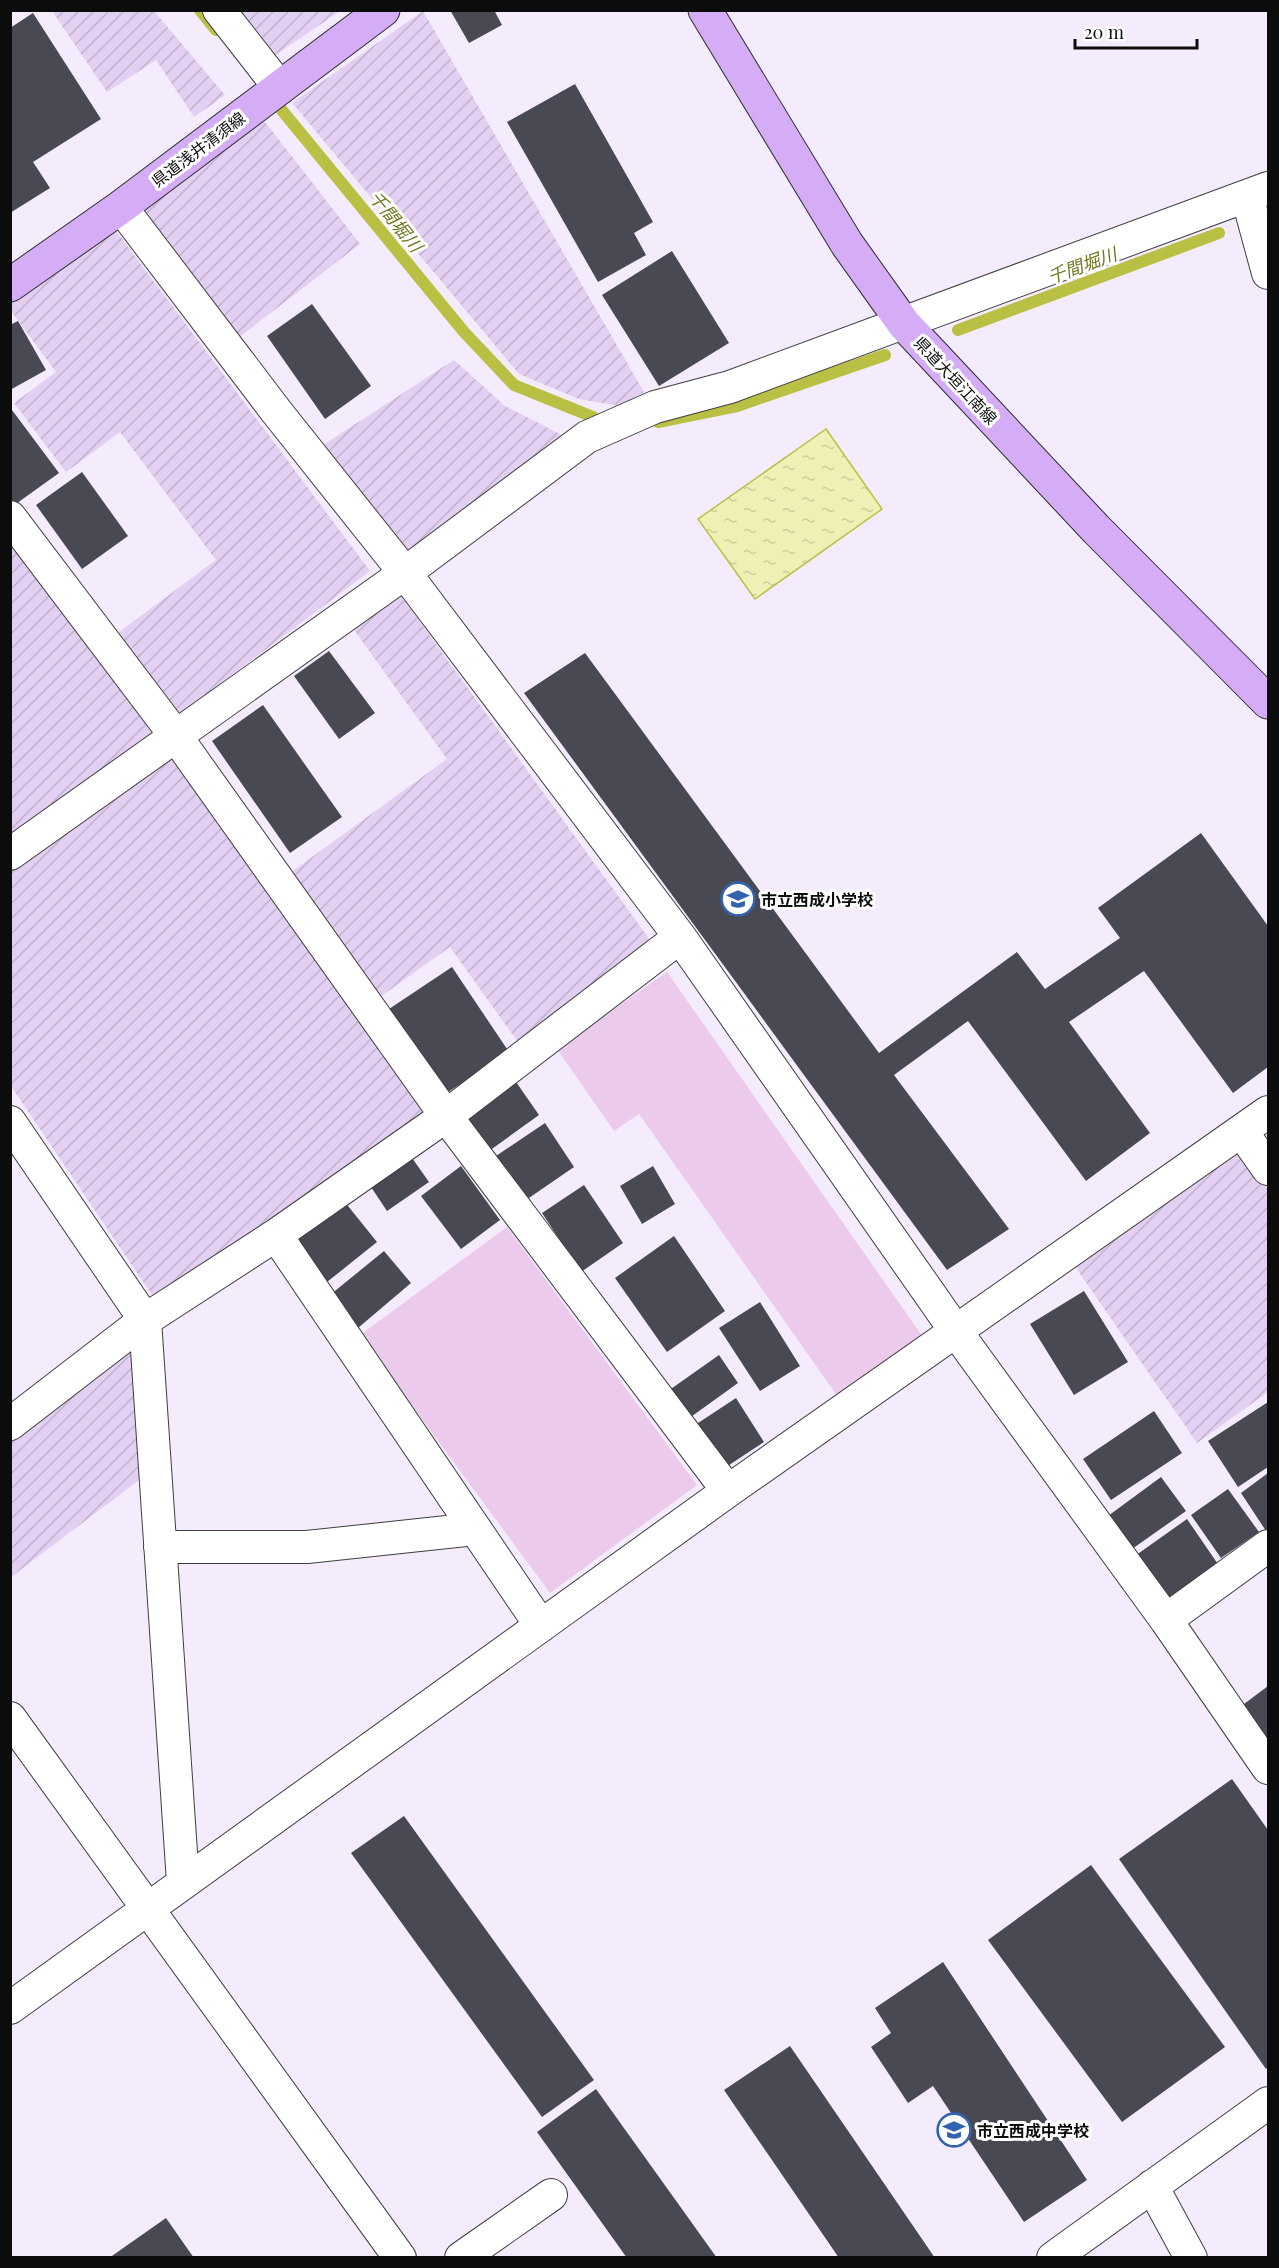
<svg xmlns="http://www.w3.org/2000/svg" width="1279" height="2268" font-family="'Playfair Display','Noto Sans JP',serif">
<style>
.farmland{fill:url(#farmland-furrows)}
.pitch{fill:#eccaec}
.water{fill:url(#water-ripples);stroke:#bac044;stroke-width:1.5}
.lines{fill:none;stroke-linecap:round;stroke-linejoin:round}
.stream{stroke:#bac044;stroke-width:12}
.building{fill:#494953}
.street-casing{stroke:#3f3f3f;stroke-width:34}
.secondary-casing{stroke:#2e2e2e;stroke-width:35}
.street{stroke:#fff;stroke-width:32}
.secondary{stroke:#d5adf7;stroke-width:33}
.labels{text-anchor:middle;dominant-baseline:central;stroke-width:6;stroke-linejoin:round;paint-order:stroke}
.street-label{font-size:16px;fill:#0c0c0c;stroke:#fff}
.poi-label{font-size:16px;font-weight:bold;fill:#0c0c0c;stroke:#fff;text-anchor:start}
.water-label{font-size:18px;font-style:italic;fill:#6f771f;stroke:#fff}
</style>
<defs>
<pattern id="farmland-furrows" width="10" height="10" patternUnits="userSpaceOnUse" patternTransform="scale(1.5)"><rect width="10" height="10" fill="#e2cff1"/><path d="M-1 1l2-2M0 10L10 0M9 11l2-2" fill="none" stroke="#c1b1cd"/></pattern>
<pattern id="water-ripples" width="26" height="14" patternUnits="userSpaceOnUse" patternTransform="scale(1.5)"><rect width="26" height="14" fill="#eef0b6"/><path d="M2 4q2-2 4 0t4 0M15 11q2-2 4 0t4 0" fill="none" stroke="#cbcd9b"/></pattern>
</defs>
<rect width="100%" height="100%" fill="#f4ecfd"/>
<path class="farmland" d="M52,11h102l71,84 -31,22 -38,-57 -49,32z
M232,11h108l-69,47z
M423,11l221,381 -24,14 -41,-7 -60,-25 -227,-271z
M262,118l98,126 -122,94 -97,-125z
M111,224l259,347 -194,146 -61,-82 101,-75 -96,-128 -54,40 -52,-69 42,-31 -45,-61v-11z
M454,360l51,46 61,31 -156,119 -90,-109z
M10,519l156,219 -156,110z
M396,589l259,358 -135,98 -70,-98 -74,53 -90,-124 161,-117 -98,-136z
M168,753l265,359 -277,189 -145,-215 -1,-217z
M1239,1150l29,40v202l-71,51 -123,-178z
M137,1340l6,137 -132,100v-139z"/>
<path class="pitch" d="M667,972l256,365 -85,60 -199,-283 -25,17 -57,-82z
M507,1227l190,258 -147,108 -190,-258z"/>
<path class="water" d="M826,429l56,80 -127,90 -57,-80z"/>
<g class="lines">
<path class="stream" d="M200,10l16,20
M271,97l193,235 50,53 79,32
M958,330l261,-97
M658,422l79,-16 148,-51"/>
</g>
<path class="building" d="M450,10h44l8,15 -33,18z
M33,13l68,106 -68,43 17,26 -40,25v-185z
M575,84l78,138 -19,11 12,22 -48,27 -91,-160z
M672,251l57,92 -70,43 -57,-91z
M312,304l59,82 -46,33 -58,-83z
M18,321l28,49 -36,20v-65z
M12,410l47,63 -46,33 -3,-2z
M82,472l46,64 -46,33 -46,-64z
M329,651l46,62 -36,26 -45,-63z
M585,653l294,400 138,-101 28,37 75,-51 -22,-30 103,-75 67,93v141l-35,26 -89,-122 -75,51 81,111 -64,48 -118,-160 -74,54 115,154 -62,41 -423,-577z
M263,705l79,112 -52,36 -78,-112z
M452,967l57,85 -64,42 -56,-85z
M514,1079l25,36 -50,36 -26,-36z
M545,1123l29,44 -48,33 -30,-44z
M410,1155l19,27 -42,29 -18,-27z
M461,1166l39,54 -39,29 -40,-53z
M653,1166l22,38 -33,20 -22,-38z
M584,1185l39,58 -42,29 -39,-59z
M344,1201l33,41 -50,40 -33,-41z
M674,1236l51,75 -58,41 -52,-74z
M384,1251l27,32 -53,45 -28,-33z
M1084,1291l44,71 -54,33 -44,-71z
M760,1302l40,64 -40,25 -41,-63z
M719,1355l19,28 -50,36 -20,-28z
M736,1398l28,44 -44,29 -28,-44z
M1268,1402v65l-30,20 -30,-46z
M1154,1411l28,42 -71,47 -28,-41z
M1268,1473v61l-27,-41z
M1161,1477l25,34 -54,38 -24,-33z
M1228,1489l31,43 -38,26 -30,-43z
M1187,1519l35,51 -54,39 -36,-51z
M1268,1686v53l-2,2 -26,-34z
M1232,1779l36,51v237l-2,2 -147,-210z
M404,1816l190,264 -52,37 -191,-264z
M1091,1865l134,182 -103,75 -134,-182z
M943,1962l144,218 -63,42 -91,-136 -25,17 -37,-56 20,-14 -16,-25z
M790,2046l145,212h-96l-115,-168z
M596,2089l121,169h-90l-90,-126z
M166,2218l28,40h-85z"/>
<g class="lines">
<defs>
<path id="street" d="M219,10l61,78
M1247,196l21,77
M121,207l155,204 129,162 275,364 275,393 211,290 102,148
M10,517l165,218 271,381 282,375
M10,854l395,-281 182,-136 68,-30 75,-20 538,-199
M10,1122l135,198 38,562
M1242,1132l26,37
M276,1235l265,391
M10,1424l135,-104 131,-85 170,-119 234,-179
M160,1547h147l168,-18
M1166,1620l102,-74
M10,1718l390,540
M10,2008l718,-517 540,-379
M1152,2186l39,72
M461,2258l90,-63
M1053,2258l215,-155"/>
<path id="secondary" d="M705,10l142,234 57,80 192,205 172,173
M10,285l111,-78 262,-197"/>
</defs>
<use href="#street" class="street-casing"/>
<use href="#secondary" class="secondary-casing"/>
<use href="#street" class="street"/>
<use href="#secondary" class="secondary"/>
</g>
<defs>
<symbol id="school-ring" viewBox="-11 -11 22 22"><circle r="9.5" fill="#fff" stroke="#3263ae" stroke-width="1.5"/><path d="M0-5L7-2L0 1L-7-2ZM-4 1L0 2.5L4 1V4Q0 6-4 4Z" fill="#3263ae"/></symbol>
</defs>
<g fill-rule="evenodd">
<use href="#school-ring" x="719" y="880" width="38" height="38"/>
<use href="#school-ring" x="935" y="2111" width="38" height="38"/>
</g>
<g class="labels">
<g class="street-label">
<text transform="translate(198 149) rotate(-37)">県道浅井清須線</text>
<text transform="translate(956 380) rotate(47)">県道大垣江南線</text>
</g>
<g class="poi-label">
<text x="761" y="899">市立西成小学校</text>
<text x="977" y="2130">市立西成中学校</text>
</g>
<g class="water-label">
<text transform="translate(396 221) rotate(51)">千間堀川</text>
<text transform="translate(1082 265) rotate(-20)">千間堀川</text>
</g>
</g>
<rect width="1279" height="2268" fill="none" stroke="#0c0c0c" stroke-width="24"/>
<path d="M1075 39v9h122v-9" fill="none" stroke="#0c0c0c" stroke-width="3"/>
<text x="1084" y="39" font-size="18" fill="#0c0c0c" stroke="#ffffff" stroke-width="4.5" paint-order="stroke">20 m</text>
</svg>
